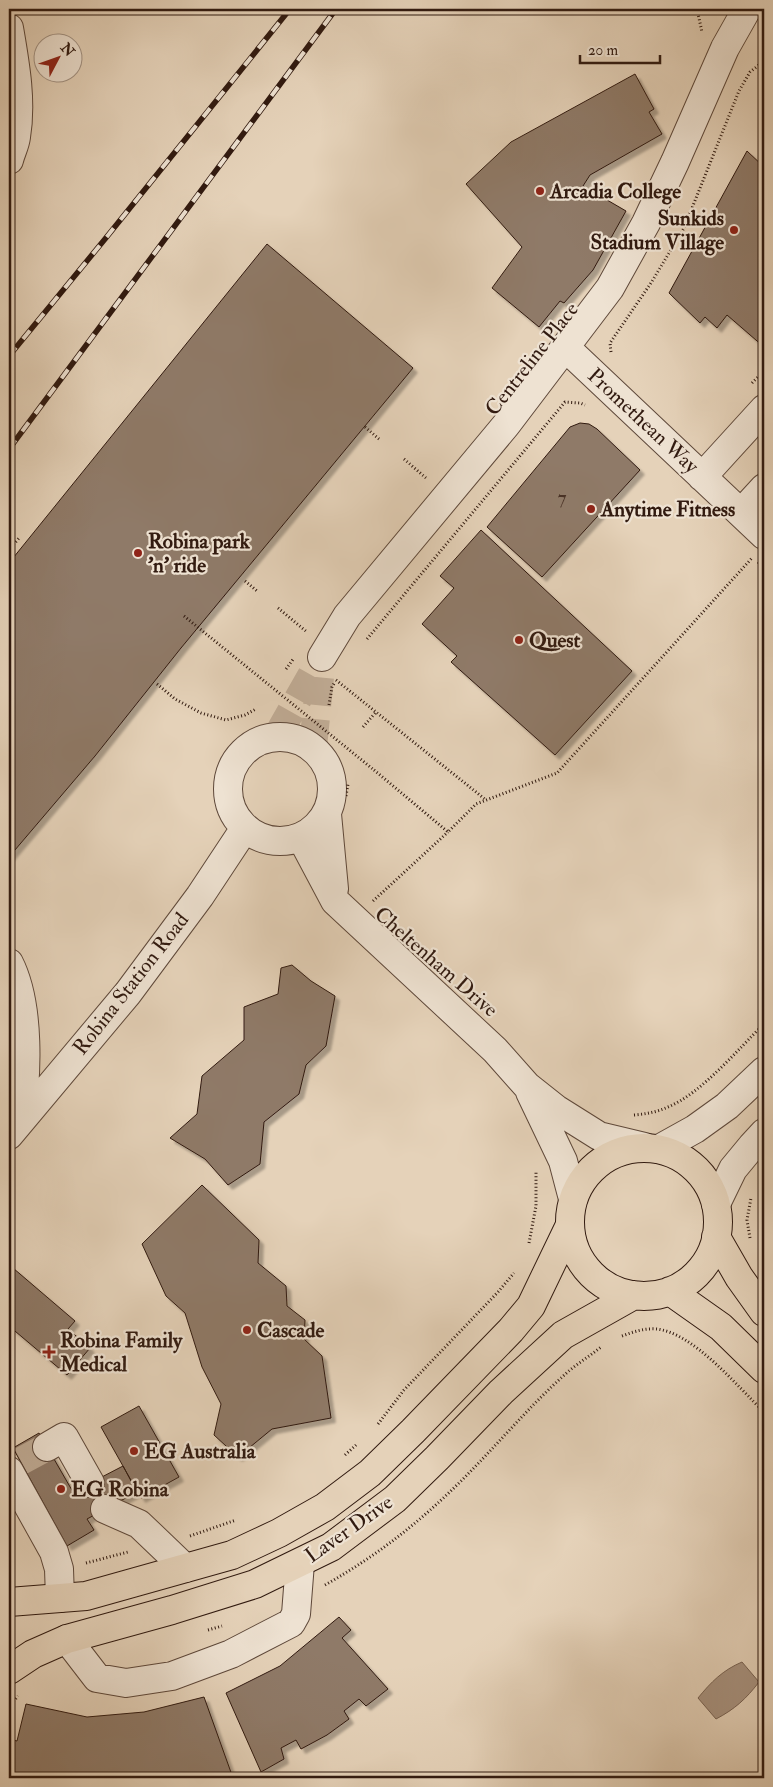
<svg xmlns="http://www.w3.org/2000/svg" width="773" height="1787" font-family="'IM FELL Double Pica',serif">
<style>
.water{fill:#a89380;stroke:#786353}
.building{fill:#8f7a68;stroke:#311a10;filter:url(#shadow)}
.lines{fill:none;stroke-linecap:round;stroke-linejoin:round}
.minor-tunnel{stroke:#c1ad97;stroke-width:28;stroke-dasharray:28 14;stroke-linecap:butt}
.minor-casing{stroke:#5e483a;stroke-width:30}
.major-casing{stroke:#311a10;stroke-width:30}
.path{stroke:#311a10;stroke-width:3;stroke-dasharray:1 2.5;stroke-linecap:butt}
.minor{stroke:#eee2d2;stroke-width:28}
.major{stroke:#e5d2b9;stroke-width:28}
.rail-casing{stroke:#311a10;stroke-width:5.5}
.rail{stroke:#eee2d2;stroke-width:4;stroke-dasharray:11;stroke-linecap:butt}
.path-bridge{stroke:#311a10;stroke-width:3;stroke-dasharray:1 2.5;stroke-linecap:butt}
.poi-dot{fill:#8f2418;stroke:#eee2d2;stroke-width:2}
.labels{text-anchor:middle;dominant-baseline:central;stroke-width:4.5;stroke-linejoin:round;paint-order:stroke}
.number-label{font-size:19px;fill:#483226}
.poi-label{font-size:21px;font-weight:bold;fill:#311a10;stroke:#eee2d2;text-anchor:start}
.street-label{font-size:21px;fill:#311a10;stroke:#eee2d2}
</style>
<defs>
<filter id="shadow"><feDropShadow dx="4.5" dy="4.5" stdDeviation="1" flood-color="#0004"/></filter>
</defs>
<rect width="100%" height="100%" fill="#e5d2b9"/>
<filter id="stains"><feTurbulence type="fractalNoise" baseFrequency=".004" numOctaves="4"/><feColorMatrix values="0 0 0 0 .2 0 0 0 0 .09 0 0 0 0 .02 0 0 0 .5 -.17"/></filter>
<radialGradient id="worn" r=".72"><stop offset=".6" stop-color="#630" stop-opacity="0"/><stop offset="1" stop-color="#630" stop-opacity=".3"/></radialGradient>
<path class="water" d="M742,1662l17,20c-13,17 -24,27 -43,37l-18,-21c13,-16 25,-28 44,-36z"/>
<path class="building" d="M635,74l19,35 -5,3 13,22 -72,41 -7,11 43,25 -33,59 -29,33 -4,-2 -21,26 -47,-39 30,-41 -56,-63 45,-42z
M747,151l17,16v180l-37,-32 -10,13 -12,-11 -5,6 -31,-30z
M267,244l146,124 -232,280 -86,108 -86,101v-294z
M580,423l9,1 8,5 43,41 -98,107 -55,-50 83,-100z
M481,530l151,141 -77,84 -104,-93 6,-6 -35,-32 32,-36 -14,-12z
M292,965l19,16 24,15 -9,50 -20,19 -7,29 -35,28 -4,42 -32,21 -23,-26 -35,-21 27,-24 5,-38 42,-36v-33l34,-13 3,-26z
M202,1185l57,55 -1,23 28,23 1,20 18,14 -1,19 18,17 9,62 -59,11 -34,28 -24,-22 7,-31 -19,-37 -17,-54 -19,-17 -24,-52z
M13,1268l62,53 -7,8 22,19 -23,27 -58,-49v-56l1,2z
M139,1406l40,71 -38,21 -40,-71z
M39,1433l34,59 50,-26 14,26 -50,27 7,11 -27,16 -54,-98z
M339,1617l12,13 -9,8 46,51 -22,17 -7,-7 -15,12 5,8 -22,16 -26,14 -5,-9 -15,8 3,11 -23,13 -35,-79 54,-27z
M204,1697l29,81h-31l-1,-2 -9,2h-183v-39l8,2 9,-37 61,13 57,-5z"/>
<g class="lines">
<path class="minor-tunnel" d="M277,736l39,-69
M313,747l9,-90
M21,1461l26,-14"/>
<defs>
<path id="minor" d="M9,28c6,35 13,73 7,109 -1,8 -5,15 -7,23
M566,348l198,187
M702,477l62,-68
M741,513l23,-25
M322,657l25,-41 159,-191 104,-137 36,-65 29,-61 50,-114 22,-39
M228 789a52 52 0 1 1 104 0a52 52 0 1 1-104 0Z
M327,814l7,75
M301,837l34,64 160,149 32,36 29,23 43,27 46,11
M9,963c21,41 19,115 10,159
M530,1092l33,69 10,38
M9,1135l119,-142 72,-97 45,-68
M659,1149l36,-20 32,-23 37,-35
M716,1204l17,-35 19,-23 12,-13
M47,1447l17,-10 26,46
M9,1471l45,81 5,17 1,29
M105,1509l34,15 46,44
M67,1639l30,39 29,5 46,-7 59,-22 60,-31 5,-9 4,-51"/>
<path id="major" d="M570 1222a74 74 0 1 1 148 0a74 74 0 1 1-148 0Z
M716,1237l23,40 25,35
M670,1291l51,36 43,42
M9,1602l77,-6 146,-41 47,-22 46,-26 45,-34 43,-42 98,-101 20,-24 39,-81
M9,1670l24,-16 34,-15 105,-29 83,-26 76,-37 64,-48 42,-41 64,-66 62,-57 71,-40"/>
</defs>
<use href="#minor" class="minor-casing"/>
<use href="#major" class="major-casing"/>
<path class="path" d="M697,9l5,23
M611,352l-1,-9 41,-60 33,-55 55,-137 11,-19 14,-11
M752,383l12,-12
M365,427l14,12
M404,459l22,19
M9,550l10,-12
M758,562l6,6
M245,581l12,10
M278,608l29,24
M367,639l198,-237 15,1 5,2
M286,669l8,-11
M336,680l150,120
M157,684l18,15 26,14 25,7 19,-5 11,-6
M329,705l3,-18 3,-5
M363,727l13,-15
M374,770l74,62 28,-28 81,-31 195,-215
M346,796l2,-12
M373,901l75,-69
M634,1115c12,-1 23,-3 34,-8 34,-14 70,-58 96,-83
M750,1238l-3,-18 4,-22
M529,1243l7,-37v-34
M622,1336c11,-4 22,-8 34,-7 37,3 82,58 108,83
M378,1424l26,-34 94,-98 16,-19
M345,1455l11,-10
M190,1536l46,-16
M86,1563l42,-11
M325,1585c53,-30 95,-63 138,-106 36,-36 69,-76 107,-109 10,-8 21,-15 31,-23
M208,1630l14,-4
M9,1707l9,-11"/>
<use href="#minor" class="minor"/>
<use href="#major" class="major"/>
<defs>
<path id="rail" d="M9,356l96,-117 185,-230
M9,449l327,-440"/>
</defs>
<use href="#rail" class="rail-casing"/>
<use href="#rail" class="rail"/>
<path class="path-bridge" d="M184,616l190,154"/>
</g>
<g class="poi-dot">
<circle cx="540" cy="191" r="5"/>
<circle cx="734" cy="230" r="5"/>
<circle cx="591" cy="509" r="5"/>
<circle cx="138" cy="553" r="5"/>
<circle cx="519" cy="640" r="5"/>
<circle cx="247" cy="1330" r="5"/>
<path d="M46.5 1344.5h5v5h5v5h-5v5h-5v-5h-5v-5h5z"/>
<circle cx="134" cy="1451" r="5"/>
<circle cx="61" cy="1489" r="5"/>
</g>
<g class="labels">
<g class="number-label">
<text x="562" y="498">7</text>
</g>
<g class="poi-label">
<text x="550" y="191">Arcadia College</text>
<text x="724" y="218" text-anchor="end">Sunkids<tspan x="724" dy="24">Stadium Village</tspan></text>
<text x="601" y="509">Anytime Fitness</text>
<text x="148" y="541">Robina park<tspan x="148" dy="24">'n' ride</tspan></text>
<text x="529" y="640">Quest</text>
<text x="257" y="1330">Cascade</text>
<text x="60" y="1340">Robina Family<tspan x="60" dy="24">Medical</tspan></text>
<text x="144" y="1451">EG Australia</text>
<text x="71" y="1489">EG Robina</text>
</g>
<g class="street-label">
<text transform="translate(532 359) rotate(-52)">Centreline Place</text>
<text transform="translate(643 421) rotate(43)">Promethean Way</text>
<text transform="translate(436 962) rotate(41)">Cheltenham Drive</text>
<text transform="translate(131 984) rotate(-52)">Robina Station Road</text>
<text transform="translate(349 1529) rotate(-35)">Laver Drive</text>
</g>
</g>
<rect width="773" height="1787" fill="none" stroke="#e5d2b9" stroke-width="30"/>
<rect x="10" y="10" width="753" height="1767" fill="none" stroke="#311a10" stroke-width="2.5"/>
<rect x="15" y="15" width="743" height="1757" fill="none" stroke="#311a10"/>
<g transform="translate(58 58) rotate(49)"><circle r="24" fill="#eee2d2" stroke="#a29284"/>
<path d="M0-4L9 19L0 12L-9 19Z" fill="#8f2418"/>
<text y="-8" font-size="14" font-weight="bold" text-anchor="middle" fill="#311a10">N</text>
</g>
<path d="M580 55v8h80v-8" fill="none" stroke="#311a10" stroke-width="2.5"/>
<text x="588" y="55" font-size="15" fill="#311a10" stroke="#eee2d2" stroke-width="4" paint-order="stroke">20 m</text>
<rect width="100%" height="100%" filter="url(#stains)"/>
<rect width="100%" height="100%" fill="url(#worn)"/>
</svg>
